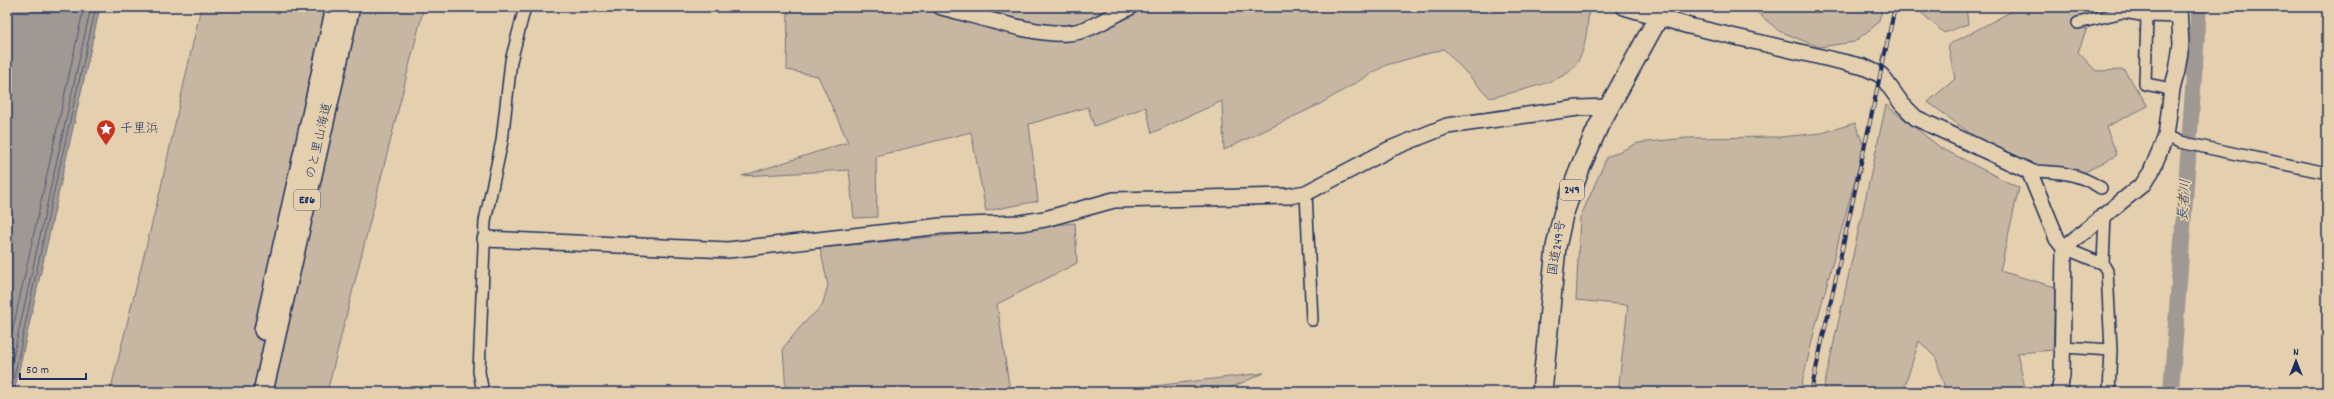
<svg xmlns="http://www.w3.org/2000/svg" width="2334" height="399" font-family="Dekko,'Klee One',sans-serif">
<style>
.green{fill:#c7b7a2;stroke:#717380}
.water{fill:#a09893;stroke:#6b6e7e}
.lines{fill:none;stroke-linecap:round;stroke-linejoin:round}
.shore{stroke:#505973;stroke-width:1}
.river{stroke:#a09893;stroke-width:16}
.street-casing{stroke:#1b2f5e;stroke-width:14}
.secondary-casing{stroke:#1b2f5e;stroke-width:18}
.highway-casing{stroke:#1b2f5e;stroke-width:22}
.street{stroke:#e4cfae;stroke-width:11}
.secondary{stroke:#e4cfae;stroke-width:15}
.highway{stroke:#e4cfae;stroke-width:19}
.rail-casing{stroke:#1b2f5e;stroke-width:4}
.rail{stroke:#e4cfae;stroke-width:2.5;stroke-dasharray:8;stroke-linecap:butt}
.labels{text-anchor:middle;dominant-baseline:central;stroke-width:3.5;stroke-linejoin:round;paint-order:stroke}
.shield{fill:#e4cfae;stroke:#575f76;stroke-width:1}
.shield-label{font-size:12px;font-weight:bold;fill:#1b2f5e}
.poi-label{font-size:13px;fill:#1b2f5e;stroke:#e4cfae;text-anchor:start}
.street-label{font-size:13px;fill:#1b2f5e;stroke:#e4cfae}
.water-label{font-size:14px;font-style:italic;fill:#2f3f66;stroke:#e4cfae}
</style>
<rect width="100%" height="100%" fill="#e4cfae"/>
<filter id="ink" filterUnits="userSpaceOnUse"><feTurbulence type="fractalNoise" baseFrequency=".025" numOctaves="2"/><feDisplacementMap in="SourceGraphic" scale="8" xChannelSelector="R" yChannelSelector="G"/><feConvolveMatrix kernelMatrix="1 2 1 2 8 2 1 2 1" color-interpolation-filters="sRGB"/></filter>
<g filter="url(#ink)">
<path class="green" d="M201,7h223l-97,385h-217l51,-205z
M788,7h801c-2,20 -2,42 -14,59 -10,16 -66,27 -85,32l-46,-49 -58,16 -66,39 -96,46 -2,-49 -70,32 -6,-26 -52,19 -6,-19 -59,17 9,77 -52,10 -15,-79 -95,24 1,61 -23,1 -5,-48 -107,6 106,-34 -30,-66 -31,-6z
M1751,7h132l-5,16 -24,19 -35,5 -40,-16z
M1915,7h51l2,17 -24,9z
M2020,7h75l-17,45 18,19 28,-1 24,36 -42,21 11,28 -39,21 -38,2 -65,-41 -47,-35 27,-23 -7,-34z
M1886,105l55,43 78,40 -19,83 55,16 -2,63 -36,3 9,39h-80l-10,-34 -17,-17 -16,51h-80z
M1855,123l9,23 -50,186 -14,60h-182l10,-87 -52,-5 4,-82 27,-61 31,-14 49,-5 93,-1 42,-4z
M1075,223l2,40 -80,41 13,88h-224l-3,-44 20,-24 19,-18 6,-21 -8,-37z
M1264,373l-43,19h-118z"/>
<path class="water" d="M7,7h93l-86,385h-7z"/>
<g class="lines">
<path class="shore" d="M7,355l77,-348
M7,384l84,-377
M11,392l37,-175 48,-210"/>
<path class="river" d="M2171,392l28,-385"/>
<defs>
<path id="street" d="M2147,16l-2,68 27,5
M2078,23l45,-11 24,4 32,1
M2166,136l14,6 147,31
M2029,171c29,1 47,1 72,17
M1306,193l6,127
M2105,215l-2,49 4,7 4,79 -2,42
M2064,248l39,16
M2063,347l48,3
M483,392l-4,-20 6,-151 17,-80 9,-80 14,-54"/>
<path id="secondary" d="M941,7c34,8 94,29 127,26 21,-1 43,-17 62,-26
M1624,7l65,19 175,41 17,8 21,29 14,14 113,53 28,68 7,9 -2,128 -3,16
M485,239l243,11 213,-24 79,-3 25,-4 69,-19 175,-4 17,-3 84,-44 57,-23 131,-18 32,-1
M2064,248l79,-64 8,-12 15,-36 6,-47 5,-18 4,-26 -2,-38"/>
<path id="highway" d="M264,330l72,-323
M263,392l87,-385
M1542,392l14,-145 7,-32 17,-47 18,-41 66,-120"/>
</defs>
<use href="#street" class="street-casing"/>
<use href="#secondary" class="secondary-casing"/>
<use href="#highway" class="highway-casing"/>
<use href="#street" class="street"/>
<use href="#secondary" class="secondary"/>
<use href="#highway" class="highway"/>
<defs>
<path id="rail" d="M1811,392l84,-385"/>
</defs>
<use href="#rail" class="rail-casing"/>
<use href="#rail" class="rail"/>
</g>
</g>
<defs>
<symbol id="sight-pin" viewBox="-11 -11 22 30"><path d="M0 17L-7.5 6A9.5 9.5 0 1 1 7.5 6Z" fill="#c8321e" stroke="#e4cfae"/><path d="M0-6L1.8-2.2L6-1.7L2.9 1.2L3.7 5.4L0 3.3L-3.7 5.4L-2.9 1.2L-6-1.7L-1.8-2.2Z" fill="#fff"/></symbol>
</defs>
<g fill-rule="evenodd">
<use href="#sight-pin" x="95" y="118" width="22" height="30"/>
</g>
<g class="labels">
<g class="shield">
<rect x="1560" y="180" width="24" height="20" rx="3"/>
<rect x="294" y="190" width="26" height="20" rx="3"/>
</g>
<g class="shield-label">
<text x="1572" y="190">249</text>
<text x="307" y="200">E86</text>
</g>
<g class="poi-label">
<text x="120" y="129">千里浜</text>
</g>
<g class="street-label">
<text transform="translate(320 141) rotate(-77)">のと里山海道</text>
<text transform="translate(1558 248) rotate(-81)">国道249号</text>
</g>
<g class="water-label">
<text transform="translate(2185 200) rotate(-86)">長者川</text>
</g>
</g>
<rect width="2334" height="399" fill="none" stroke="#e4cfae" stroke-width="24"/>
<rect x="12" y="12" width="2310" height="375" fill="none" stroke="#1b2f5e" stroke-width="1.5" filter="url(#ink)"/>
<g transform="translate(2296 361)" stroke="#e4cfae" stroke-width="3" paint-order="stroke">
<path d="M0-3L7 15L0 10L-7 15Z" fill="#1b2f5e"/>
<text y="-6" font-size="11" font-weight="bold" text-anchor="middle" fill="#1b2f5e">N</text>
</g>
<path d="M20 373v6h66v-6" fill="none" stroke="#1b2f5e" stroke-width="2"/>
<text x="26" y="373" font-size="12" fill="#1b2f5e" stroke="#e4cfae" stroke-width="3" paint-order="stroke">50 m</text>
</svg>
